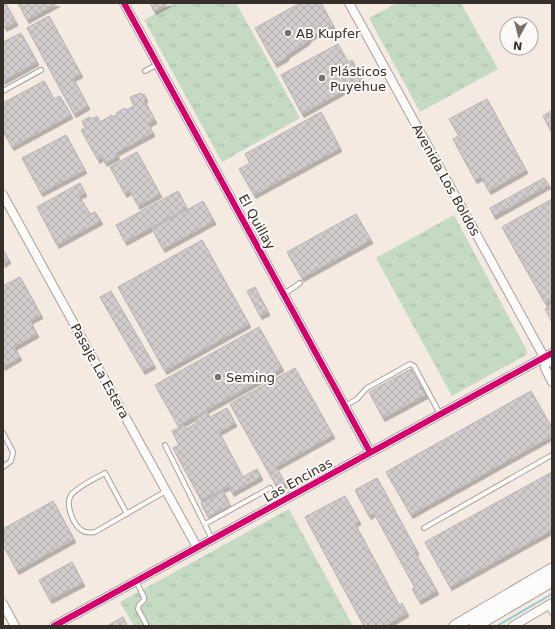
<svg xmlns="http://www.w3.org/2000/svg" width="555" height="629" font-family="'DejaVu Sans',sans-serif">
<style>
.grass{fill:url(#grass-tufts)}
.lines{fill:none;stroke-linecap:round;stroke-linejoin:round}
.stream{stroke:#91cad1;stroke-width:2}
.building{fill:url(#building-cross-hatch);stroke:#b8b2b2;filter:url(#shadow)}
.service-casing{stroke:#a9a09a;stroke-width:6}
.minor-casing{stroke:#a9a09a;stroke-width:10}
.secondary-casing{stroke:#a9a09a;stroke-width:13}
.service{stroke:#fefcfb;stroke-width:4}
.minor{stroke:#fefcfb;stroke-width:8}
.secondary{stroke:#fefcfb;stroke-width:11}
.cycleway-casing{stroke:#fdf9f6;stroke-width:8}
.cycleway{stroke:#d6006c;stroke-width:6}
.poi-dot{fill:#79706a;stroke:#fdf9f6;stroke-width:1.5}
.labels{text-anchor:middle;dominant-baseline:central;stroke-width:4;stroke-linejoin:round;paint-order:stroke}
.poi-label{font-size:13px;fill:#362e29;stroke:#fdf9f6;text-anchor:start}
.street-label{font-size:13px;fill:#362e29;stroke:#fdf9f6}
</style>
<defs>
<pattern id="grass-tufts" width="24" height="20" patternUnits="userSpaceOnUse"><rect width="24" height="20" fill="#c4dac2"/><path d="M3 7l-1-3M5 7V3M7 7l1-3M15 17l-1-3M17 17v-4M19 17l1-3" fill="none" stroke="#a9bba7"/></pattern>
<pattern id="building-cross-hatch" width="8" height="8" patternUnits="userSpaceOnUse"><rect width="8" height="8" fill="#d2cccc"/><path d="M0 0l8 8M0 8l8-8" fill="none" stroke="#b5b0af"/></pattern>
<filter id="shadow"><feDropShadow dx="2" dy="3.5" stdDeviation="0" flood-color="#0004"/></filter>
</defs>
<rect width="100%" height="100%" fill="#f5eae2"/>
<path class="grass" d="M175,3h61l64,115 -78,44 -78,-142z
M397,3h64l37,66 -78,43 -51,-94z
M454,215l73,136 -1,4 -74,41 -76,-138z
M289,509l64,117h-219l-14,-24z"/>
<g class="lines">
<path class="stream" d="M497,626l55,-32"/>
</g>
<path class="building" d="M18,3h40l-31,17z
M150,3h19l-15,8z
M300,3h21l12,22 -24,13 -1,3 -21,14 -1,3 -11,6 -20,-36z
M6,4l10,18 -11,6 -2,-3v-19z
M49,16l32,58 -8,4 15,28 -14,8 -47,-86z
M21,33l16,29 -34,19v-39z
M338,44l10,18 4,-2 11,20 -61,34 -21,-39z
M44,81l10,18 6,-3 11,19 -59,32 -9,-16v-28z
M141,93l1,2 2,-1 2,5 -2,1 11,20 -7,4 5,9 -37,20 2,3 -13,7 -3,-6 -4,3 -17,-30 4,-2 -3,-7 8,-4 2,2 5,-3 3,6 12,-7 1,2 4,-2 -1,-2 9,-5 1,2 8,-4 -4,-9z
M487,99l39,71 -37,21 -8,-14 -6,3 -22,-41 6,-3 -10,-17z
M552,110v23l-9,-17z
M321,112l19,36 -86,47 -15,-26 11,-6 -5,-9z
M66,135l19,35 -44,23 -19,-35z
M137,152l23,42 -22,12 -8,-15 -5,3 -15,-27z
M544,178l5,7 -55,31 -4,-8z
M80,183l5,10 -6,3 11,18 5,-2 6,9 -44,24 -20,-38z
M178,191l9,17 -62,34 -9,-17z
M552,199v100l-7,4 -43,-76z
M203,201l11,20 -51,28 -11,-20z
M356,214l15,26 -69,38 -15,-26z
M202,240l47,84 -84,47 -47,-84z
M3,250l6,10 -6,4z
M20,277l21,38 -11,6 7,13 -23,13 6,10 -17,10v-81z
M255,287l13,25 -8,4 -13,-25z
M111,291l43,74 -11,6 -43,-74z
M552,305v17l-7,-13z
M259,327l23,41 -104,58 -23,-41z
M295,368l38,67 -57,32 10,17 -8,5 -48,-85z
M411,369l15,26 -43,23 -14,-26z
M531,391l21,37v8l-141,79 -25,-43z
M227,408l8,15 -16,9 24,45 14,-8 4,8 -29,16 -3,-7 -28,14 -28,-52 6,-3 -7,-14 12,-6 2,4 11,-6 -2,-4 12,-7 3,5z
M552,472v58l-102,57 -25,-45z
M377,478l40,73 -2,1 22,39 -18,10 -7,-12 3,-1 -41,-75 -5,3 -14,-26z
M223,491l7,14 -22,12 -7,-14z
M345,496l14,25 -4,3 44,81 3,-2 5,10 -22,13h-21l-59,-109z
M53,501l21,38 -57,32 -14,-26v-16z
M72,562l11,21 -33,17 -11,-20z
M123,617l4,9h-20z"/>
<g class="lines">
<defs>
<path id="service" d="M145,71l13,-7
M3,91l38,-21
M284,294l16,-11
M345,406l12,-7 10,-11 43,-24 4,2 26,48
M3,433l10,19 -2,9 -8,6
M165,445l47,94
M127,514l-22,-41c-9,5 -28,14 -34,22 -6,9 2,31 12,36 4,2 7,2 12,1l71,-41
M205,524l65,-36
M424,528l128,-73
M136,581l8,16v3l-5,5 -1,4 8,15
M548,605l4,8"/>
<path id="minor" d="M124,3l246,449
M349,3l195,354 8,6
M3,195l194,352
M544,357l1,11 7,14
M3,604l12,22
M54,626l498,-273
M513,626l39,-23"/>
<path id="secondary" d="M455,626l97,-57
M475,626l77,-45"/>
</defs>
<use href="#service" class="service-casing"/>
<use href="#minor" class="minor-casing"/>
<use href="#secondary" class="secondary-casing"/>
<use href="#service" class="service"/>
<use href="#minor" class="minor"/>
<use href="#secondary" class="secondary"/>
<defs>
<path id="cycleway" d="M124,3l246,449
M54,626l498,-273"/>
</defs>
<use href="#cycleway" class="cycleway-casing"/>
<use href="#cycleway" class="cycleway"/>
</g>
<g class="poi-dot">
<circle cx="288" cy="33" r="4"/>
<circle cx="322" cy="78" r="4"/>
<circle cx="218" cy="377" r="4"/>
</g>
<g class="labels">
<g class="poi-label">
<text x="296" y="33">AB Kupfer</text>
<text x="330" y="71">Plásticos<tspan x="330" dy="15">Puyehue</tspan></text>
<text x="226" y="377">Seming</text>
</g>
<g class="street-label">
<text transform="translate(446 180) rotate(61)">Avenida Los Boldos</text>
<text transform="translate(257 222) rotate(61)">El Quillay</text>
<text transform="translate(100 371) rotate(61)">Pasaje La Estera</text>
<text transform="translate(298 480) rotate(-29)">Las Encinas</text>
</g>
</g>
<rect width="555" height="629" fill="none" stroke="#362e29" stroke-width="8"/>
<g transform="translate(519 36) rotate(187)"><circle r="19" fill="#fdf9f6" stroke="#ada8a4"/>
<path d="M0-3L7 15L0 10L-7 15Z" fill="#79706a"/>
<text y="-6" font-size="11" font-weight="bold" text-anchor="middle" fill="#362e29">N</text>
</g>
</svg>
